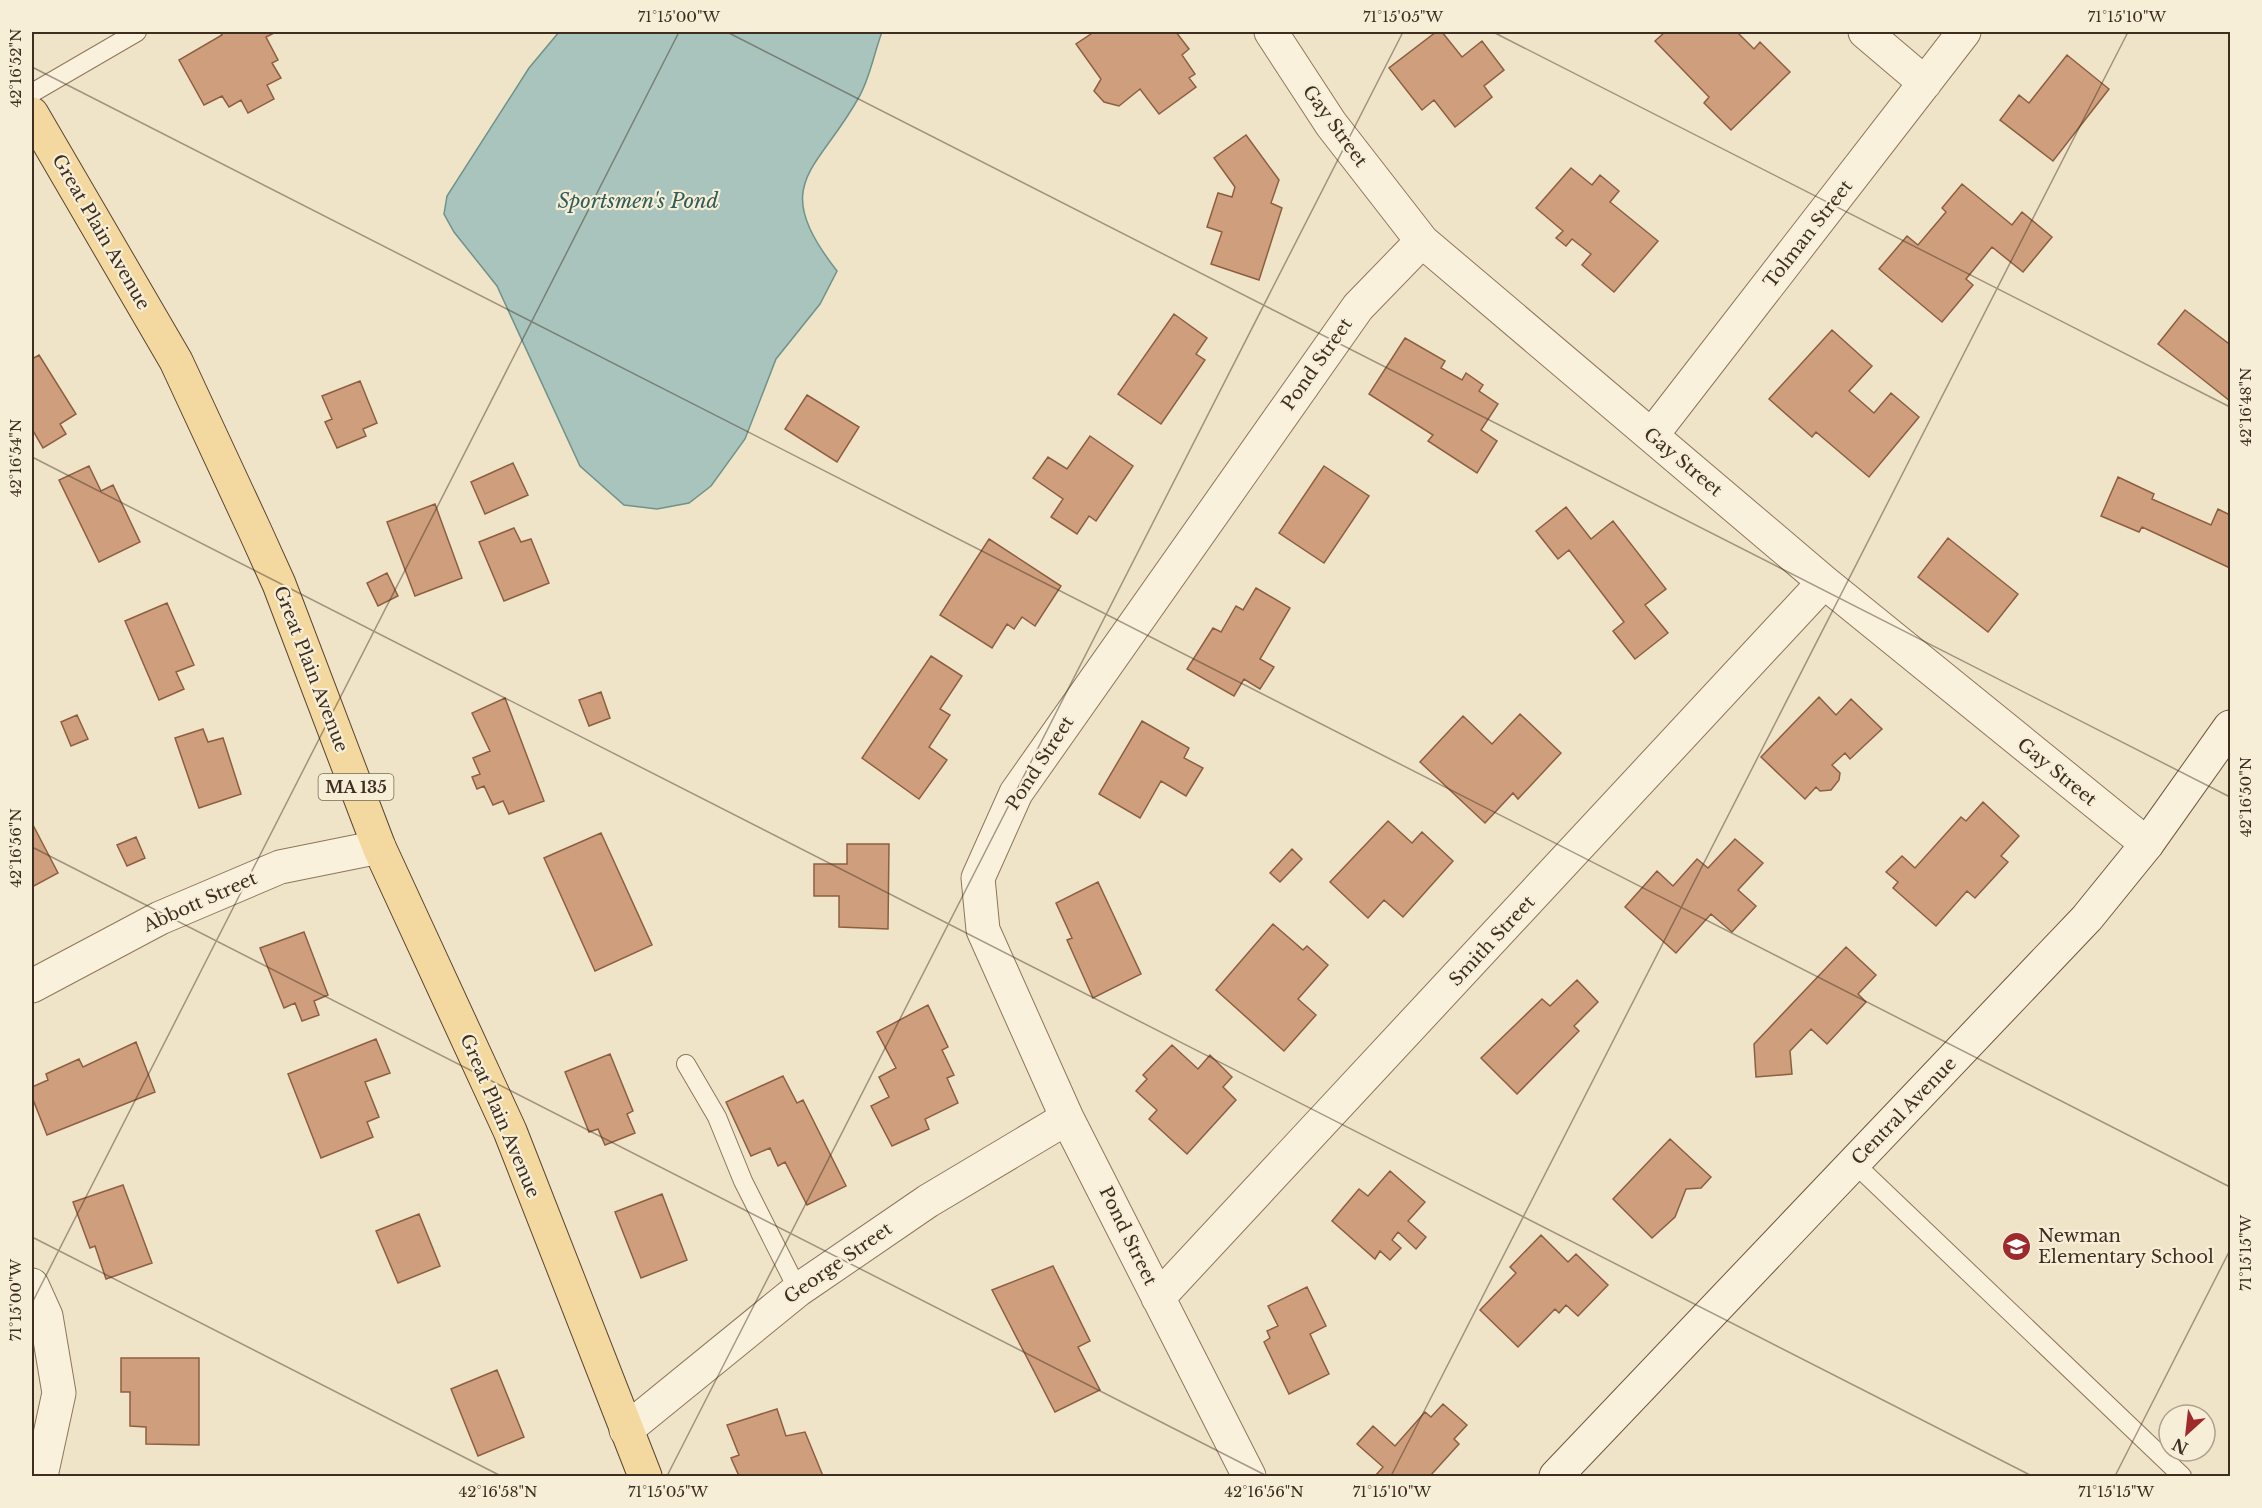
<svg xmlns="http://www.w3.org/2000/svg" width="2262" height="1508" font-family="'Libre Baskerville',serif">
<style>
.water{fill:#a9c4bc;stroke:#6f938a;stroke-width:1.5}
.building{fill:#cf9f7d;stroke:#8d5f41;stroke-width:1.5}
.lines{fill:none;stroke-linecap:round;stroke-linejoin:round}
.lane-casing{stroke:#8d765c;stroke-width:20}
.street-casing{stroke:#8d765c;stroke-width:35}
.secondary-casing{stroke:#6f573f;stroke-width:35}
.primary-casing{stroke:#5b4430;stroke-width:35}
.lane{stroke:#faf1dc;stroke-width:18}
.street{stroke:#faf1dc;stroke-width:33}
.secondary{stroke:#faf1dc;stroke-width:33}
.primary{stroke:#f3d9a0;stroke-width:33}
.ticks{fill:none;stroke:#3d2e20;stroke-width:1.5;stroke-opacity:0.45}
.labels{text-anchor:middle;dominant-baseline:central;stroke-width:4.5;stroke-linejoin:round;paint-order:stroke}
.shield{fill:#f7eed8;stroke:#756857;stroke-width:1.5}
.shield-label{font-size:16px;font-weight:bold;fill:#3d2e20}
.street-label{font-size:18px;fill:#3d2e20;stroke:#f7eed8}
.poi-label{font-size:18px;fill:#3d2e20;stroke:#f7eed8;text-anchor:start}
.water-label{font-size:20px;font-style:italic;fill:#2f5d5a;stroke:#f7eed8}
.neatline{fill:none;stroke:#3d2e20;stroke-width:2}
.ticks-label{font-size:15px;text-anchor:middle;fill:#3d2e20}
</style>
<rect width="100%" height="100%" fill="#f0e4c8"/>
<path class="water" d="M559,32h323c-8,21 -12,46 -23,65 -42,76 -91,85 -22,174l-17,33 -44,55 -31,80 -34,47 -22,17 -32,6 -33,-4 -44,-39 -83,-180 -43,-54 -10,-18 3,-18 82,-128z"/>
<path class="building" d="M220,32h56l-10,5 12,23 -6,3 9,15 -14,7 7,14 -26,14 -7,-13 -12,7 -7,-11 -18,9 -25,-45 43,-25z
M1094,32h82l13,17 -7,6 13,19 -6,4 7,9 -37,27 -19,-25 -21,17 -15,-4 -10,-11 7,-12 -25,-35z
M1436,32h6l20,25 20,-16 22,29 -20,16 8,11 -37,30 -21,-27 -12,10 -33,-42z
M1665,32h75l-2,1 16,16 6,-7 30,30 -59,58 -27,-27 5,-6 -54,-56z
M2067,55l42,34 -56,72 -53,-41 19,-25 10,8z
M1246,135l33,45 -8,23 11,5 -23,72 -48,-16 11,-32 -15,-5 11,-34 14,4 3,-10 -21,-29z
M1571,168l21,17 8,-10 19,16 -9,11 48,39 -44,51 -32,-27 9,-11 -19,-15 -6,7 -10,-8 7,-7 -27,-23z
M1962,184l50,41 10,-13 30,25 -29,35 -31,-25 -26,32 7,6 -31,37 -63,-53 28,-33 11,9 28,-33 -4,-4z
M2185,310l43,33 2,-2v60l-72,-57z
M1174,314l33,24 -11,16 9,6 -44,64 -43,-30z
M1832,330l40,36 -23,25 25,22 17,-20 28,24 -50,60 -53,-45 -4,5 -43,-38z
M1405,338l40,23 -4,7 21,12 4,-7 17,12 -4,6 19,13 -17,26 16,11 -20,32 -49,-32 5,-6 -64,-41z
M39,355l37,59 -16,10 6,10 -23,14 -11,-19v-70z
M360,381l17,42 -14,6 3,7 -29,12 -12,-26 7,-3 -10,-23z
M807,395l52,32 -22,35 -52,-33z
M1090,436l43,30 -37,55 -7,-5 -12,18 -26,-17 12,-18 -30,-21 15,-21 19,12z
M513,463l15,32 -43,19 -14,-32z
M89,466l12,25 12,-6 27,57 -41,20 -40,-82z
M1324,466l45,30 -45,67 -45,-30z
M2118,477l36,17 -2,5 59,26 7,-16 12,6v53l-88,-41 -3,5 -38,-16z
M435,504l27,74 -47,18 -28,-74z
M1566,507l25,32 22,-18 53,68 -21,16 23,28 -33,26 -22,-28 11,-9 -55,-72 -11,9 -22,-28z
M514,528l7,14 10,-3 18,44 -45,18 -25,-59z
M1948,538l70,56 -30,38 -70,-55z
M989,539l72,47 -26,40 -13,-9 -8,12 -7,-5 -15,24 -52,-33z
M387,573l11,23 -20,10 -11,-23z
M1256,588l34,20 -30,51 14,8 -14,22 -16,-10 -10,17 -47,-27 26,-41 8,4 15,-26 7,4z
M167,603l27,62 -18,7 8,17 -25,11 -34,-79z
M931,656l31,20 -22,33 10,6 -21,32 18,13 -28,39 -57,-41z
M601,692l9,26 -21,8 -10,-26z
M1819,697l17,18 15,-16 31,30 -32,30 -5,-6 -13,12 8,8 -1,7 -8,10 -11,1 -4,-4 -11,12 -44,-42z
M505,698l39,103 -35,13 -6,-13 -10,4 -9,-19 -7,3 -5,-12 8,-3 -7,-16 17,-7 -18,-38z
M1520,714l41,39 -43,46 -5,-6 -28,30 -65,-61 43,-46 29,28z
M77,715l11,24 -17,7 -10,-24z
M1142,721l47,27 -5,10 19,10 -17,28 -25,-15 -21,37 -41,-24z
M203,729l5,13 15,-4 18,56 -42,14 -24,-70z
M1983,802l36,34 -18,20 7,6 -33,36 -8,-7 -31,35 -43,-38 5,-6 -12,-10 16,-16 13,12 46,-51 5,4z
M1388,821l24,22 10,-11 31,29 -50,56 -19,-17 -16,18 -38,-36z
M33,825l25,48 -26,14v-61z
M601,833l51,112 -57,26 -51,-113z
M136,837l9,21 -18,8 -10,-21z
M1735,839l28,24 -25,27 18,16 -24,26 -21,-18 -35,39 -51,-46 32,-36 16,15 24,-27 11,9z
M847,844h42l-1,85 -49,-2v-31h-25v-32h33z
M1292,849l10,10 -22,23 -10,-9z
M1098,882l43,92 -48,24 -26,-58 5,-2 -16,-35z
M1273,924l30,26 4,-4 21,19 -30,34 18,16 -32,36 -68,-61z
M304,932l24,63 -14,6 5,14 -17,6 -7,-18 -11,5 -24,-60z
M1846,947l30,28 -18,19 8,8 -39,42 -16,-15 -21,22 2,23 -36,3 -2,-33z
M1577,980l21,22 -24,24 5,5 -62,63 -36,-36 61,-59 8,7z
M928,1005l20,42 -6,3 12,25 -7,3 11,25 -33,16 4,10 -37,17 -21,-40 18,-9 -10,-20 17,-9 -19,-36z
M376,1039l14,34 -25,9 14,35 -12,5 6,15 -52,21 -33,-84z
M136,1042l19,50 -108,43 -15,-38v-10l16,-7 -2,-6 33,-15 4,8z
M1172,1045l26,24 12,-14 22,22 -9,10 13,13 -49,54 -38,-35 8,-9 -21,-19 11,-12 -4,-4z
M610,1054l23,57 -6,3 8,19 -30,12 -7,-16 -9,3 -24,-60z
M783,1076l14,27 6,-3 43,86 -39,19 -22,-43 -7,4 -8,-18 -19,8 -25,-54z
M1670,1139l41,38 -10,11 -15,1 -11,28 -23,21 -39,-39z
M1390,1171l35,31 -17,19 18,16 -10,12 -18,-17 -6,8 9,8 -11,12 -10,-9 -5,8 -43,-38 27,-32 9,7z
M123,1185l29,78 -46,16 -11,-33 -5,2 -17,-46z
M662,1194l25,66 -46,18 -26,-66z
M419,1214l21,52 -42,17 -22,-52z
M1541,1235l27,27 8,-8 32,31 -30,31 -12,-11 -7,8 -4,-4 -37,38 -38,-37 36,-37 -6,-6z
M1053,1266l37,75 -12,6 22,43 -45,22 -63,-122z
M1307,1287l19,39 -16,8 19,40 -40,20 -25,-52 6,-4 -3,-7 11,-5 -10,-20z
M121,1358h78v87l-53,-1v-17l-16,-1v-34h-9z
M497,1370l27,67 -46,19 -27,-67z
M1443,1404l24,21 -13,14 5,5 -29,32h-55l8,-9 -26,-23 16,-18 22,20 30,-34 6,5z
M777,1409l9,27 19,-4 18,44h-84l-8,-18 8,-3 -12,-30z"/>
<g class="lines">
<defs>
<path id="lane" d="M32,93l105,-61
M686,1064l31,53 26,64 55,109
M1854,1163l328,313"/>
<path id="street" d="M1271,32l60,92 91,117 402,341 323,262
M1865,32l60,51
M1652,435l312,-403
M32,986l128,-68 120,-51 99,-20
M32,1285l14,31 13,77 -18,83
M1158,1298l666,-716
M626,1430l172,-140 130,-89 139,-83
M1249,1476l-182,-358 -84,-188 -5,-52 38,-85 342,-486 64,-66"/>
<path id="secondary" d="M1556,1476l531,-558 60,-74 83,-117"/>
<path id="primary" d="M32,114l144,247 79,170 24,53 100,263 131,284 135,345"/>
</defs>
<use href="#lane" class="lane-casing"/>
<use href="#street" class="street-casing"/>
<use href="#secondary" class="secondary-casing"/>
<use href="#primary" class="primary-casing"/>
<use href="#lane" class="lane"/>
<use href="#street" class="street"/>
<use href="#secondary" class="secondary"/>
<use href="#primary" class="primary"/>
</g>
<path class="ticks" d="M727,32l1503,765M1493,32l737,375M32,67l2198,1120M32,457l2000,1019M32,847l1235,629M32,1237l469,239M32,1303l647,-1271M667,1476l736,-1444M1391,1476l737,-1444M2115,1476l115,-226"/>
<defs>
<symbol id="school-disc" viewBox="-11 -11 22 22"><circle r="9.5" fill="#9e2a2b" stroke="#f7eed8"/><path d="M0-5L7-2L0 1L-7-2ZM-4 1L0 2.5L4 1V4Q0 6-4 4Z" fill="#fff"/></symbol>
</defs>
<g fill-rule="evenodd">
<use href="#school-disc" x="2000" y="1230" width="33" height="33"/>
</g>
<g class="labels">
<rect class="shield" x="318.5" y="774" width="75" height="26" rx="4.5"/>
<g class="shield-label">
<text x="356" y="787">MA 135</text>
</g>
<g class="street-label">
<text transform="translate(1335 126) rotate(54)">Gay Street</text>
<text transform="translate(101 232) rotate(60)">Great Plain Avenue</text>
<text transform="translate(1808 234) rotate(-52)">Tolman Street</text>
<text transform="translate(1317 364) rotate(-55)">Pond Street</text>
<text transform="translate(1683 462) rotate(40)">Gay Street</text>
<text transform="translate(311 669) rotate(69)">Great Plain Avenue</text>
<text transform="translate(1040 763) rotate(-57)">Pond Street</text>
<text transform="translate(2057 772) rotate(39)">Gay Street</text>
<text transform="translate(200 902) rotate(-24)">Abbott Street</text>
<text transform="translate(1492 941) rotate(-47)">Smith Street</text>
<text transform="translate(1904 1111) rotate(-46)">Central Avenue</text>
<text transform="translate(500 1116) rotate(67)">Great Plain Avenue</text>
<text transform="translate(1128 1236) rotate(64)">Pond Street</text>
<text transform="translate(838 1263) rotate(-35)">George Street</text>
</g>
<g class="poi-label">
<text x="2038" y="1236">Newman<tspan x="2038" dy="21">Elementary School</tspan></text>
</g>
<g class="water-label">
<text x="638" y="201">Sportsmen's Pond</text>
</g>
</g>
<rect width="2262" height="1508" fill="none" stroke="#f7eed8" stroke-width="66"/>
<g transform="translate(2187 1433) rotate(207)"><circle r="28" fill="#f7eed8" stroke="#ada18e" stroke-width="1.5"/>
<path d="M0-4.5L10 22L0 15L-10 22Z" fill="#9e2a2b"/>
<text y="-9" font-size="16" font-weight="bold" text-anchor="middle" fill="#3d2e20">N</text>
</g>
<rect x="33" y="33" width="2196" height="1442" class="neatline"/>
<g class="ticks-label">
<text x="679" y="22">71°15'00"W</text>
<text x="1403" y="22">71°15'05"W</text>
<text x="2127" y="22">71°15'10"W</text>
<text transform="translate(16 68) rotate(-90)" y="5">42°16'52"N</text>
<text transform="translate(2246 407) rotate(-90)" y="5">42°16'48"N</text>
<text transform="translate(16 458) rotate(-90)" y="5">42°16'54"N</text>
<text transform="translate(2246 797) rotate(-90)" y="5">42°16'50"N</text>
<text transform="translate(16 848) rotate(-90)" y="5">42°16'56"N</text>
<text transform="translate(2246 1253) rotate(-90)" y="5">71°15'15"W</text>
<text transform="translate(16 1300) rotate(-90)" y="5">71°15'00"W</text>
<text x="498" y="1497">42°16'58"N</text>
<text x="668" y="1497">71°15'05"W</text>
<text x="1264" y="1497">42°16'56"N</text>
<text x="1392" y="1497">71°15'10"W</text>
<text x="2116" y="1497">71°15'15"W</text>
</g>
</svg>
